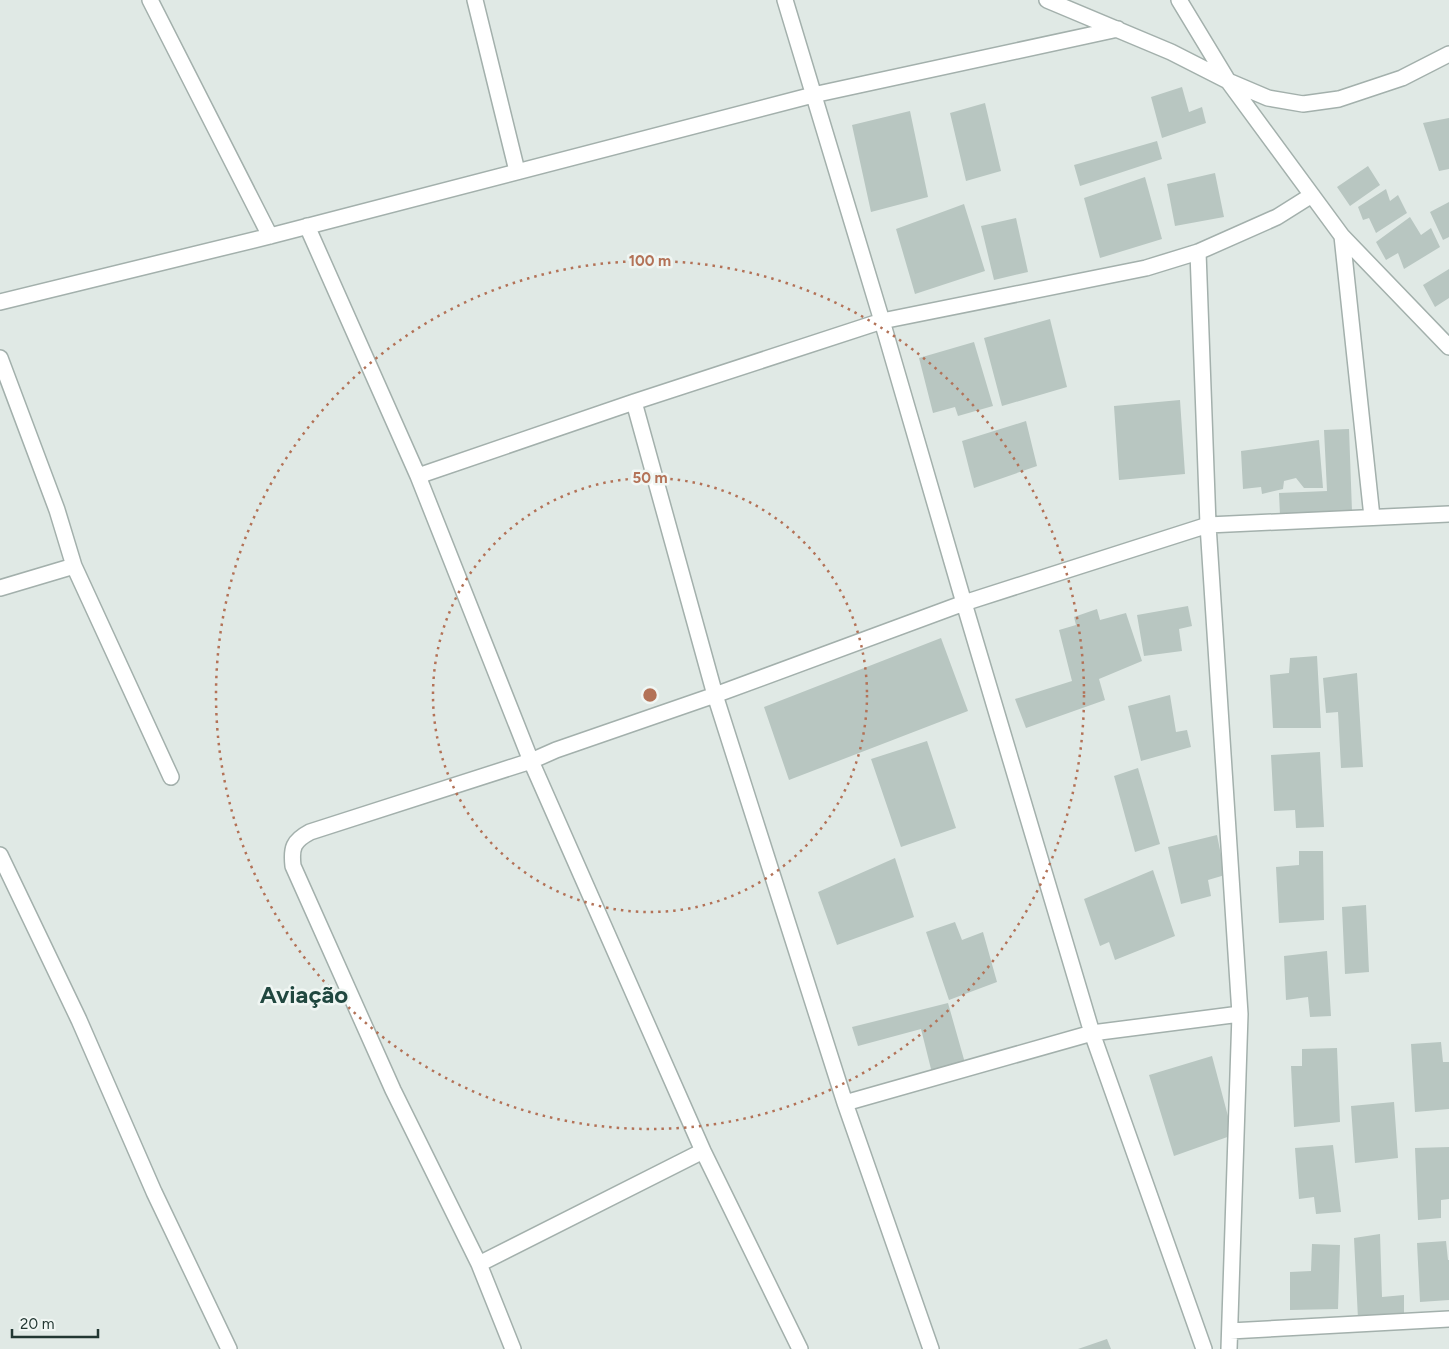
<svg xmlns="http://www.w3.org/2000/svg" width="1449" height="1349" font-family="Figtree,sans-serif">
<style>
.building{fill:#b8c6c1}
.lines{fill:none;stroke-linecap:round;stroke-linejoin:round}
.minor-casing{stroke:#a3b0ac;stroke-width:18}
.minor{stroke:#fff;stroke-width:15}
.ring{fill:none;stroke:#b37257;stroke-width:2.5;stroke-dasharray:2.5 5}
.labels{text-anchor:middle;dominant-baseline:central;stroke-width:5;stroke-linejoin:round;paint-order:stroke}
.district-label{font-size:24px;font-weight:bold;fill:#20473f;stroke:#f0f6f3}
.centre{fill:#b37257;stroke:#f0f6f3;stroke-width:2.5}
.ring-label{font-size:15px;text-anchor:middle;font-weight:bold;fill:#b37257;stroke:#f0f6f3;stroke-width:5;stroke-linejoin:round;paint-order:stroke}
</style>
<rect width="100%" height="100%" fill="#e0e9e5"/>
<path class="building" d="M1182,87l7,25 13,-5 4,16 -44,15 -11,-41z
M985,103l16,68 -35,10 -16,-68z
M910,111l18,86 -57,15 -19,-87z
M1449,118v51l-10,2 -16,-48z
M1157,141l5,18 -82,27 -6,-21z
M1368,166l12,19 -30,21 -13,-19z
M1215,173l9,44 -49,9 -8,-42z
M1145,177l17,62 -62,19 -16,-60z
M1386,189l4,12 8,-6 9,18 -31,20 -7,-15 -6,2 -5,-13z
M1449,202v35l-6,3 -13,-28z
M964,204l21,67 -70,23 -19,-65z
M1410,217l11,18 10,-7 9,19 -36,22 -6,-16 -12,7 -10,-18z
M1016,218l12,54 -34,8 -13,-54z
M1449,269v29l-14,9 -12,-22z
M1050,319l17,68 -65,19 -18,-68z
M974,342l19,64 -35,10 -3,-9 -22,6 -14,-55z
M1180,400l5,74 -66,6 -5,-74z
M1026,421l11,45 -63,22 -12,-47z
M1349,429l3,82 -72,4 -1,-22 48,-2 -3,-61z
M1319,440l4,48h-19l-8,-10 -12,3 -1,8 -21,5 -1,-7 -18,2 -2,-38z
M1188,606l4,20 -13,3 3,22 -38,5 -7,-41z
M1097,609l3,11 26,-7 16,48 -43,18 6,21 -79,28 -11,-29 57,-18 -13,-51 17,-5 -2,-8z
M941,638l27,73 -179,69 -25,-73z
M1317,656l4,72h-48l-3,-53 19,-2 1,-15z
M1357,673l6,94 -22,1 -3,-56 -12,1 -3,-35z
M1170,695l6,37 11,-2 4,17 -50,14 -13,-55z
M927,741l29,87 -55,19 -30,-88z
M1320,752l4,75 -28,1 -1,-18 -21,1 -3,-56z
M1138,768l22,76 -25,8 -21,-76z
M1217,835l8,40 -17,5 3,16 -30,8 -13,-57z
M1299,851h24l1,69 -45,3 -3,-56 23,-2z
M895,858l19,59 -77,28 -19,-53z
M1153,870l22,66 -60,24 -6,-18 -9,4 -16,-47z
M1366,905l3,67 -24,2 -3,-67z
M955,922l7,18 21,-8 14,50 -48,18 -23,-68z
M1327,951l4,65 -21,1 -2,-20 -22,3 -2,-44z
M948,1003l17,60 -33,10 -11,-44 -63,17 -6,-19z
M1441,1042l2,20h6v47l-34,3 -4,-68z
M1337,1048l3,74 -46,5 -3,-61h11v-17z
M1212,1056l21,79 -59,21 -25,-81z
M1394,1102l4,56 -43,5 -4,-57z
M1333,1145l8,67 -25,2 -2,-17 -15,2 -4,-51z
M1449,1147v52l-8,1v18l-23,2 -3,-72z
M1380,1234l2,63 22,-2v22l-46,2 -4,-81z
M1446,1241l2,19h1v40l-29,2 -3,-59z
M1312,1244l28,1 -2,64 -48,1v-38l21,-1z
M1107,1339l4,10h-33z"/>
<g class="lines">
<defs>
<path id="minor" d="M150,0l120,236
M475,0l42,171
M785,0l97,321 82,282 128,430 112,316
M1047,0l124,52 57,29 40,17 35,6 36,-5 63,-21 47,-24
M1179,0l49,81 114,155 107,111
M307,226l111,250 113,285 172,390 97,198
M1342,236l30,281
M1198,252l10,273 32,489 -11,335
M0,302l270,-66 543,-141 305,-66
M0,358l57,152 17,56 -74,22
M634,402l81,293 130,408 86,246
M418,476l216,-74 248,-81 264,-53 52,-16 79,-35 35,-22
M74,566l97,211
M0,855l79,165 75,172 75,157
M845,1103l247,-70 148,-19
M479,1264l224,-113
M1230,1331l219,-12
M513,1349l-34,-85 -86,-174 -100,-224c-2,-18 0,-25 17,-34l221,-71 25,-11 159,-55 249,-92 244,-78 241,-11"/>
</defs>
<use href="#minor" class="minor-casing"/>
<use href="#minor" class="minor"/>
</g>
<g class="ring">
<circle cx="650" cy="695" r="217"/>
<circle cx="650" cy="695" r="434"/>
</g>
<g class="labels">
<g class="district-label">
<text x="304" y="994">Aviação</text>
</g>
</g>
<circle cx="650" cy="695" r="8" class="centre"/>
<g class="ring-label">
<text x="650" y="266">100 m</text>
<text x="650" y="483">50 m</text>
</g>
<path d="M12 1329v8h86v-8" fill="none" stroke="#223732" stroke-width="2.5"/>
<text x="20" y="1329" font-size="15" fill="#223732" stroke="#f0f6f3" stroke-width="4" paint-order="stroke">20 m</text>
</svg>
